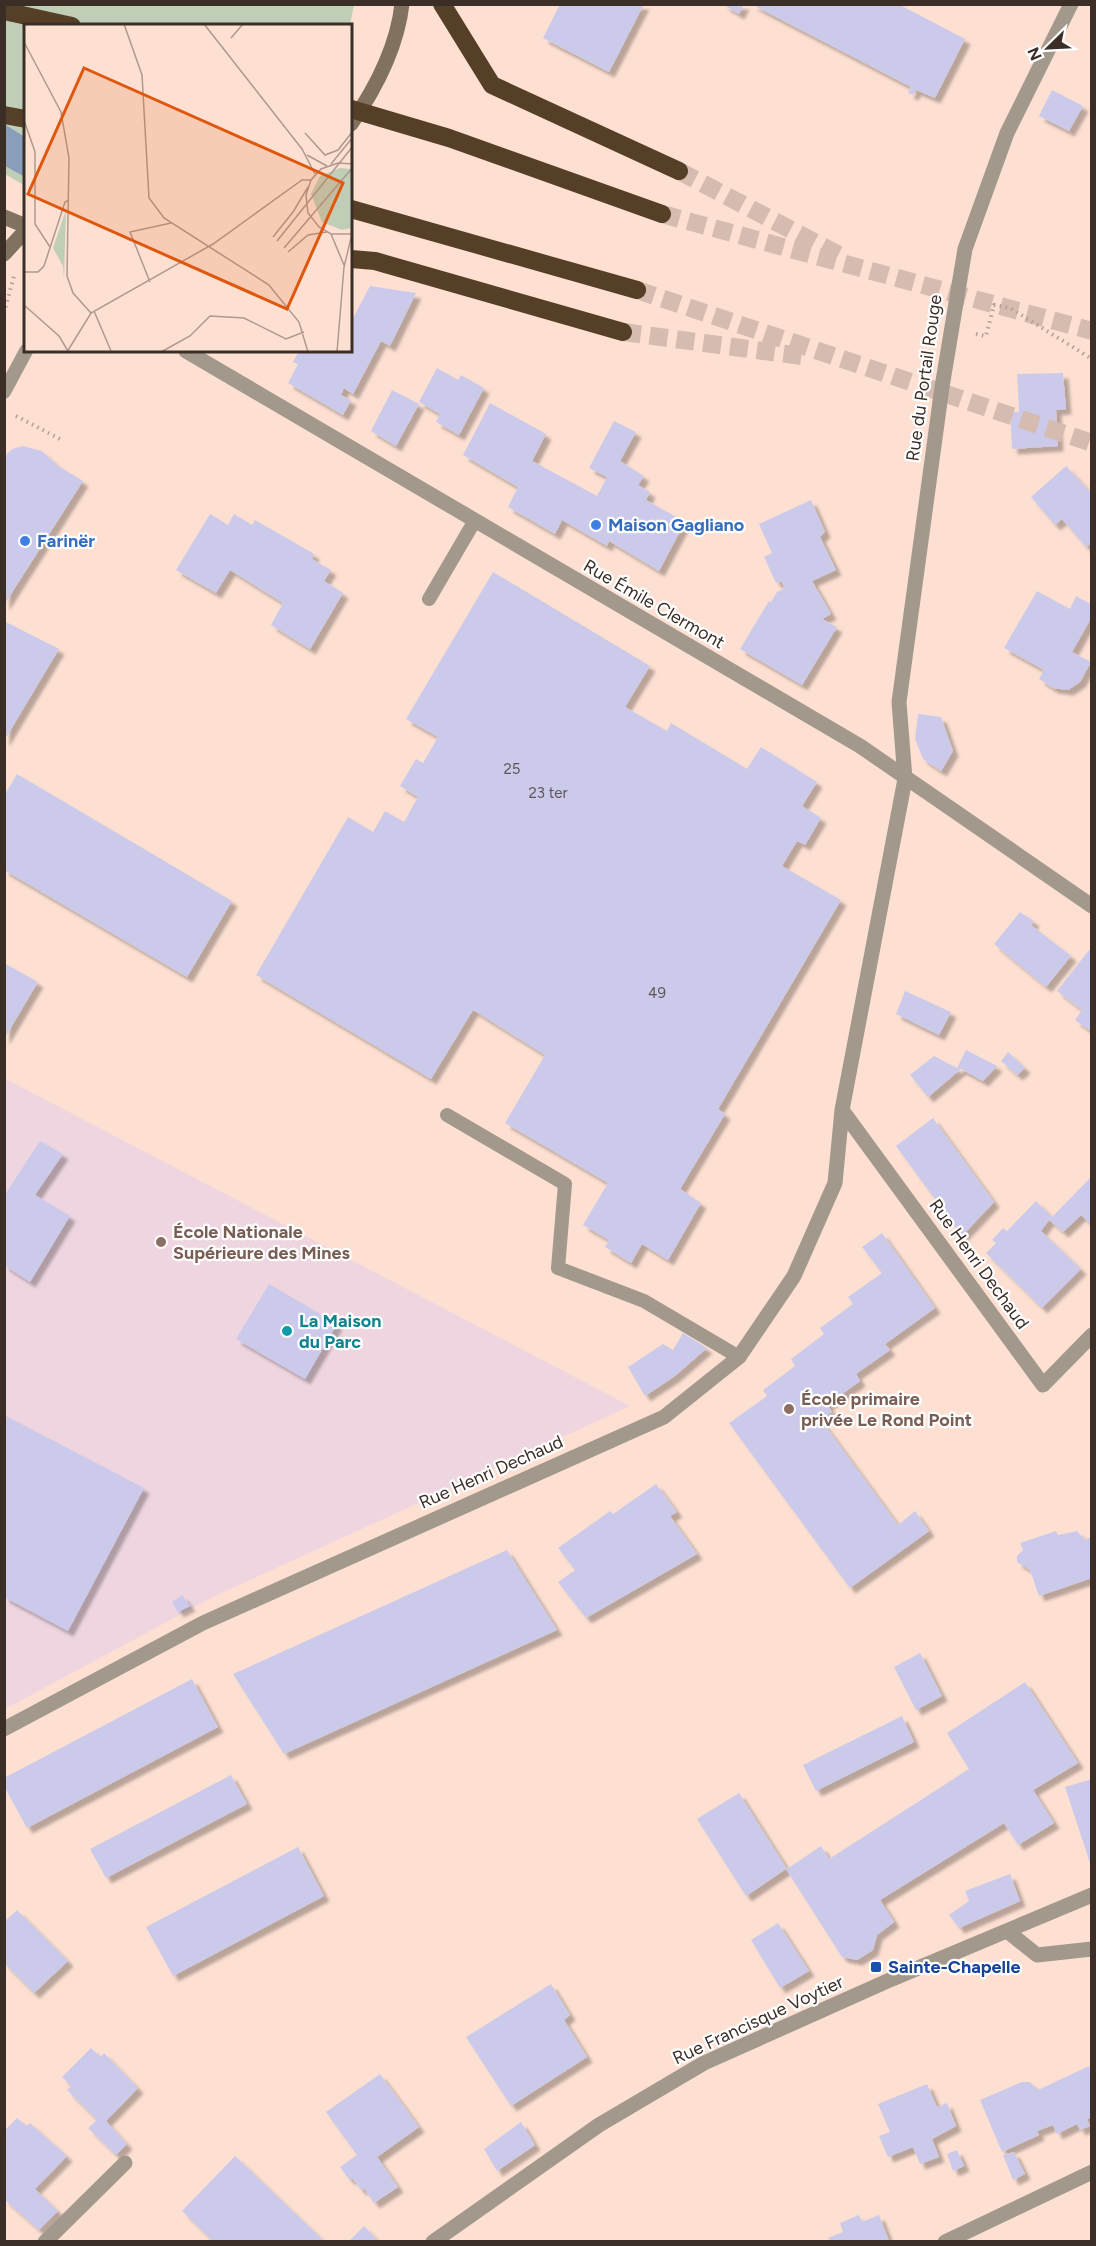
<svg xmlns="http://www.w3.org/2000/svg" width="1096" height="2246" font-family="Figtree,sans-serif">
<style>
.education{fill:#eed5df}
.green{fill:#c0ceb7}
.water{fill:#889eba}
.building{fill:#cccaeb;filter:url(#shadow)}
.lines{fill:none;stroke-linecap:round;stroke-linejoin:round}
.highway-tunnel{stroke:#d6bcb0;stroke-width:18;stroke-dasharray:18 9;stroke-linecap:butt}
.path{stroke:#b59e93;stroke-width:4;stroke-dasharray:1.5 4.5;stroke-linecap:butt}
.lane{stroke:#a2988b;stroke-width:14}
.street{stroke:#a2988b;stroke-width:15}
.secondary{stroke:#817260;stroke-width:15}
.highway{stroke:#554027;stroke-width:18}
.shop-dot{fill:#3f7fe0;stroke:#fff;stroke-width:2}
.education-dot{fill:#8d6e63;stroke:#fff;stroke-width:2}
.culture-dot{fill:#0f9aa8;stroke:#fff;stroke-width:2}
.transit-dot{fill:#1a4fb4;stroke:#fff;stroke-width:2}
.labels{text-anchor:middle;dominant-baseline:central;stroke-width:4.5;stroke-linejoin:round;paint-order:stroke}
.number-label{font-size:15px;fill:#5f5558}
.street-label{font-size:18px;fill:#3b2e27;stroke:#fff}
.shop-label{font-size:18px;font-weight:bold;fill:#366cbe;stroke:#fff;text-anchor:start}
.education-label{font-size:18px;font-weight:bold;fill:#785e54;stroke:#fff;text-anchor:start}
.culture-label{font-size:18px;font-weight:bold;fill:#0d838f;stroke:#fff;text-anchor:start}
.transit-label{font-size:18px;font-weight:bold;fill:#164399;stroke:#fff;text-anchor:start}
.inset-road{fill:none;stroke:#af998e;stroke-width:1.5}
.view{fill:#df570d;fill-opacity:0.15;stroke:#df570d;stroke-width:3}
.inset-edge{fill:none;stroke:#3b2e27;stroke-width:3}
</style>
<defs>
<filter id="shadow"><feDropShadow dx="5.5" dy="5.5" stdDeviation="1.5" flood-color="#0004"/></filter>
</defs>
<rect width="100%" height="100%" fill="#fde0d2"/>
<path class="education" d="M4,1078l626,328 -415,190 -210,113z"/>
<path class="green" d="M4,5h350l-4,20 -324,1 -1,160 -20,-12z"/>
<path class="water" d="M4,124l21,13v40l-20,-11z"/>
<path class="building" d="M560,4h84l-35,68 -66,-34z
M722,4h22l-5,10z
M751,4h147l67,35 -30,59 -19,-8 -3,5 -5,-2 3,-6z
M1052,90l31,16 -14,25 -30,-15z
M370,286l46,7 -26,53 -9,-5 -28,53 -9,-6 -3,7 10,5 -8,15 -55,-32 10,-19 -5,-2 6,-11h52v-29z
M437,368l21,12 3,-5 23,13 -25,47 -23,-13 4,-8 -21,-12z
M1063,373l3,36 -10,1 2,36 -46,3 -2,-37h9l-2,-38z
M392,390l27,14 -23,42 -25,-15z
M490,403l56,31 -14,27 65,35 10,-19 -18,-9 25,-47 22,11 -16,29 24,15 -6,9 12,7 -4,8 39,22 -26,49 -50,-30 -2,5 -45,-26 -7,14 -47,-27 10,-20 -55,-32z
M23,446l19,5 16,15 25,15 -79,124v-148l8,-8z
M1066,466l26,28v49l-6,4 -24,-28 -7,6 -24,-28z
M811,500l14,32 -5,5 16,33 -24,11 19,33 -9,5 15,8 -35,58 -62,-36 29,-48 2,1 6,-10 8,-4 -4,-7 -5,2 -12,-26 8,-4 -13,-29z
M210,514l18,11 6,-11 18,11 3,-5 59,34 -2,5 19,11 -7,11 19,12 -33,56 -39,-24 12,-22 -53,-33 -14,23 -40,-23z
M493,572l157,94 -25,41 42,24 4,-8 76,46 14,-22 56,35 -15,24 19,12 -16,27 -8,-4 -15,25 59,34 -123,209 7,5 -45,75 21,14 -33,57 -26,-16 -11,19 -26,-16 4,-7 -26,-15 25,-42 -103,-60 40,-68 -72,-45 -42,69 -175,-104 92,-158 25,15 12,-21 19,11 14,-25 -18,-11 16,-27 7,4 15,-26 -32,-18z
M1037,591l33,18 6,-13 16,9 -2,15 -18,32 19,10 -11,20 -12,8 -15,-2 -14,-9 5,-9 -40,-22z
M4,621l55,28 -55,92z
M918,714l23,3 12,34 -12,20 -18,-12 -8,-20z
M17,774l215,127 -45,76 -183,-107v-74z
M1020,912l14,9 -3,4 40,31 -25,31 -52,-43z
M1089,950l3,2v75l-3,3 -14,-10 7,-10 -25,-19z
M4,963l34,19 -34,57z
M905,991l46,21 -12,23 -43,-21z
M966,1050l31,16 -14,15 -22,-12 -33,28 -18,-22 24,-19 23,12z
M1008,1052l17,16 -8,7 -16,-14z
M933,1118l61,84 -32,34 -66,-90z
M40,1141l23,13 -28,41 35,21 -40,66 -26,-17v-69z
M1092,1176v49l-11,-10 -18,17 -14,-12 -8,11 40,38 -39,39 -56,-55 10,-10 -4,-3 11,-12 4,3 29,-30 16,16z
M882,1233l53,75 -50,36 5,6 -34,24 4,7 -33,24 5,7 -11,8 77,105 17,-14 14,20 -79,57 -121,-165 38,-27 -4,-6 32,-24 -4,-7 33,-25 -4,-6 33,-24 -5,-7 34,-24 -20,-26z
M269,1284l68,40 -32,55 -69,-40z
M683,1333l24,15 -32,28 -30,20 -17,-29 35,-23 10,6z
M4,1415l140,73 -76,143 -64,-34z
M656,1484l21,28 -7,4 27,38 -111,64 -28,-36 17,-12 -17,-22 52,-37 3,3z
M1056,1531l2,4 19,-4 8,9 6,-3 1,41 -53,18 -9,-26 -13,-8v-6l6,-6 -3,-7z
M507,1550l50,80 -273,124 -51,-80z
M182,1595l8,11 -12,6 -6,-10z
M920,1653l22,43 -26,14 -22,-43z
M192,1679l26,48 -191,101 -23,-42v-8z
M1025,1682l53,81 -45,27 21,33 -36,22 -14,-22 -124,77 14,22 -17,13 -4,15 -16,10 -15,-3 -56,-88 -40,27 -49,-77 42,-26 48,76 34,-23 8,13 140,-90 -22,-36z
M902,1716l12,26 -98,49 -13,-26z
M231,1775l16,29 -141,74 -16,-29z
M1092,1779v87h-1l-26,-79z
M298,1847l26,49 -151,80 -27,-49z
M1010,1874l10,27 -61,27 -10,-13 20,-14 -4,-10z
M17,1910l51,51 -34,32 -30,-30v-41z
M778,1923l31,48 -29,17 -29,-48z
M551,1984l19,31 -6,5 23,37 -76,49 -45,-69z
M91,2048l10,9 3,-4 34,35 -32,33 21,23 -11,11 -28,-27 9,-8 -30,-30 4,-4 -9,-9z
M1089,2066l3,7v44l-5,2 3,7 -10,4 -3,-6 -20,10 -4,-9 -16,6 2,4 -37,17 -22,-52 42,-18h8l8,8z
M380,2074l39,53 -42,30 21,30 -24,16 -10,-15 -3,2 -8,-11h-4l-9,-12 17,-12 -31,-43z
M927,2084l10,23 10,-4 9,23 -24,13 7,18 -19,7 -7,-17 -25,10 -9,-21 11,-4 -12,-28z
M17,2118l10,8 3,-3 37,33 -32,33 23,22 -19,19 -35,-31v-68z
M521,2122l14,23 -38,26 -13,-22z
M957,2150l7,16 -11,5 -6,-17z
M1014,2152l11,22 -12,6 -10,-25z
M235,2156l89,85h-111l-31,-30z
M859,2215l3,7 17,-7 10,26h-59l-2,-3 15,-6 -3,-9z
M364,2226l14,15h-29z"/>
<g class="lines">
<path class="highway-tunnel" d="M679,171l160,84
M662,214l430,117
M637,290l455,153
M623,332l185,25"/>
<path class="path" d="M4,313l10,-37
M976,334l10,2 8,-31 16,3 82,51
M16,416l46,24"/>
<path class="lane" d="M4,392l22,-41
M429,599l45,-77
M447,1115l118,69 -7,84 86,33 95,56"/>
<path class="street" d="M186,351l674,395 232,160
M842,1110l201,275 49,-50
M4,1729l199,-106 461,-206 75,-60 55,-81 41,-93 7,-73 63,-331 -6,-77 43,-315 23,-138 42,-116 64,-129
M1007,1931l30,24 55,-6
M45,2242l80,-79
M433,2242l166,-117 105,-62 188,-84 200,-84
M945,2242l147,-70"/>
<path class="secondary" d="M351,124c25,-36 46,-76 51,-120
M4,217l22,9
M4,254l22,-24"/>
<path class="highway" d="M442,4l50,81 187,86
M4,11l68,15
M351,109l98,29 213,76
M4,115l22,4
M351,209l286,81
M351,259l24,2 248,71"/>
</g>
<g class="shop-dot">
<circle cx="596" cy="525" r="6"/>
<circle cx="25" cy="541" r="6"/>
</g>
<g class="education-dot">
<circle cx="161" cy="1242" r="6"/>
<circle cx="789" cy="1409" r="6"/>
</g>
<circle class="culture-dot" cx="287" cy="1331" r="6"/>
<rect class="transit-dot" x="870" y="1961" width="12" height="12" rx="3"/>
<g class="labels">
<g class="number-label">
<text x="512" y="769">25</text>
<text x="548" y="793">23 ter</text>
<text x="657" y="993">49</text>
</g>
<g class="street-label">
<text transform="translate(924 378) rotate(-82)">Rue du Portail Rouge</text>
<text transform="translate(654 604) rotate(30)">Rue Émile Clermont</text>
<text transform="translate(979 1264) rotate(54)">Rue Henri Dechaud</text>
<text transform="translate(491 1472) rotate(-24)">Rue Henri Dechaud</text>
<text transform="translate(758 2020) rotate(-25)">Rue Francisque Voytier</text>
</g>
<g class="shop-label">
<text x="608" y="525">Maison Gagliano</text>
<text x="37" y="541">Farinër</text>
</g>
<g class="education-label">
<text x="173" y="1232">École Nationale<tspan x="173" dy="21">Supérieure des Mines</tspan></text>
<text x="801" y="1399">École primaire<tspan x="801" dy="21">privée Le Rond Point</tspan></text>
</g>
<g class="culture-label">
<text x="299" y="1321">La Maison<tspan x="299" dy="21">du Parc</tspan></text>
</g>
<g class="transit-label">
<text x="888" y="1967">Sainte-Chapelle</text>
</g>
</g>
<g transform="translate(24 24)">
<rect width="328" height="328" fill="#fde0d2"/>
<path d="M316,144l12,1v59l-10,2 -20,-8 -11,-28 9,-18zM42,186l-2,69 -1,-13 -10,-18z" fill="#c0ceb7"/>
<path class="inset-road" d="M100,0l18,51 7,123 15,20 105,67 30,37 9,30M180,0l98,125 13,25M207,14l12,-14M0,18l37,70 8,46 -2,118 6,17 18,20M0,96l11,32v72l15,23M281,109l20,22 13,-5 15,-19M283,131l20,11M307,140l22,-27M329,140l-15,-1 -17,6 -10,11 -5,15 2,18 11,14 12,7h22M307,210l13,31M249,213l20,-25 15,-25M253,217l76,-95M260,224l69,-81M264,228l20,-17 19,-3M0,248h14l6,-6 21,-64 4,-2M126,258l-20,-50 41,-9M0,281l35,31 9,15M70,287l17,40M43,328l24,-39 122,-69 89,-64h9M137,328l29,-16 20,-20 34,2 42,21 18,-7M313,328l7,-85 8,-33"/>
<path class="view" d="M60,44l259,115 -56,126 -259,-115z"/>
<rect width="328" height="328" class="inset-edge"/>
</g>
<rect width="1096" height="2246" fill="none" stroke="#3b2e27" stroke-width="12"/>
<g transform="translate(1048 48) rotate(246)" stroke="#ffffff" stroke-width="4.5" paint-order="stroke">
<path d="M0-4.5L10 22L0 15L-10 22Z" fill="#3b2e27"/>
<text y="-9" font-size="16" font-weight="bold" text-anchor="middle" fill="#3b2e27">N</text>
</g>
</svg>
